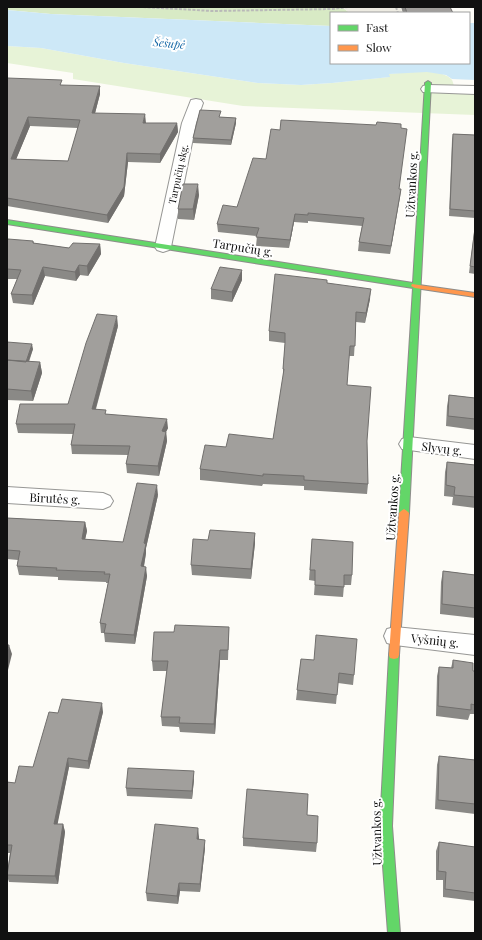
<svg xmlns="http://www.w3.org/2000/svg" width="482" height="940" font-family="'Playfair Display',serif">
<style>
.green{fill:#e7f3d7}
.forest{fill:#d8eac5}
.plaza{fill:#edebe2}
.water{fill:#cde8f7}
.lines{fill:none;stroke-linecap:round;stroke-linejoin:round}
.street-casing{stroke:#979795;stroke-width:2}
.fast-casing{stroke:#8e8d8b;stroke-width:2}
.slow-casing{stroke:#8e8d8b;stroke-width:2}
.path{stroke:#b9b9b8;stroke-width:2;stroke-dasharray:3 1.5;stroke-linecap:butt}
.street{fill:#fffffe;fill-rule:evenodd}
.fast{fill:#63d668;fill-rule:evenodd}
.slow{fill:#ff974d;fill-rule:evenodd}
.wall{fill:#8a8986;fill-rule:evenodd}
.shaded-wall{fill:#716f6d}
.building{fill:#a19f9c;stroke:#716f6d;fill-rule:evenodd}
.labels{text-anchor:middle;dominant-baseline:central;stroke-width:4;stroke-linejoin:round;paint-order:stroke}
.far-street-label{font-size:10px;fill:#111;stroke:#fff}
.far-water-label{font-size:11px;font-style:italic;fill:#1768a6;stroke:#fff}
.street-label{font-size:12px;fill:#111;stroke:#fff}
</style>
<rect width="100%" height="100%" fill="#fdfcf7"/>
<path class="green" d="M7,46l34,2 83,15 134,20 43,2 31,-2 57,-6v-3c15,-1 49,-6 61,4 3,2 3,5 4,8l21,1v28l-232,-9 -170,-27v-6l-66,-10z"/>
<path class="forest" d="M7,7h337l-1,1 7,5h-19v13l-280,-12 -44,-4z"/>
<path class="plaza" d="M344,7h56l3,6h-53l-7,-5z"/>
<path class="water" d="M7,10l44,4 280,12v37h138v-40h5l1,57 -23,-1 -6,-4 -19,-3 -38,2 1,3 -58,6 -31,2 -43,-2 -134,-20 -83,-15 -34,-2z"/>
<g class="lines">
<defs>
<path id="street" d="M428,85l47,1v8l-52,-2 -2,-3 2,-3z
M196,99l5,1 2,3 -7,20 -25,124 -2,3 -6,2 -6,-2 -2,-3 27,-124 9,-23z
M409,437l66,8v14l-73,-10 -3,-5 3,-5z
M7,487l96,6 7,3 3,5 -3,5 -7,3 -96,-6z
M395,627l80,8v20l-80,-10 -8,-2 -3,-7 3,-7z"/>
<path id="fast" d="M428,81l3,2 -22,430 -2,2h-6l-2,-2 14,-225 -406,-64v-4l406,63 12,-200z
M394,651l4,1 1,3 -7,171 8,107h-12l-8,-107 9,-171 1,-3z"/>
<path id="slow" d="M412,284l63,9v4l-60,-9 -4,-2z
M404,509l3,2 2,2 -10,142 -1,3 -4,1 -4,-1 -1,-3 10,-142 2,-2z"/>
</defs>
<use href="#street" class="street-casing"/>
<use href="#fast" class="fast-casing"/>
<use href="#slow" class="slow-casing"/>
<path class="path" d="M143,7l69,4 120,-2 16,-2
M396,7l2,6"/>
<use href="#street" class="street"/>
<use href="#fast" class="fast"/>
<use href="#slow" class="slow"/>
</g>
<path class="wall" d="M401,7h49l3,6h-50z
M7,75h1v4l54,6 38,9 -5,19 50,10h32l1,9 -18,31 -32,-1 -4,34 -16,27 -101,-17zM30,126l48,2 -10,33 -52,-2z
M221,117l15,1v5l-5,22 -38,-2v-5z
M280,130l119,59h2l-11,65 -32,-3 1,-9 3,-16 -54,-5v2l-14,-1 -5,26 -33,-2 1,-10 -39,-4 -1,-8 20,-17 29,-48z
M453,134l22,1v83l-26,-2 3,-76z
M199,195l-5,25 -16,-1v-10z
M475,225v49l-6,-1z
M33,241l1,2 35,5 31,-4 1,10 -13,22 -8,-1 -4,6 -31,-5 -12,29 -20,-2 -2,-9 6,-15h-10v-37z
M242,280l-10,22 -21,-3v-10z
M327,280v3l43,16 -5,24 -9,-1 -2,34h-5l-2,29 20,56 1,43 -1,10 -63,-4v-4l-41,-2 -1,2 -62,-6v-11l26,-22 47,-8 10,-60v-10l2,-26 -16,-2v-10z
M118,326l-22,83 10,5 62,14 -2,4 1,9 -8,35 -32,-3 -1,-9 2,-9 -56,-1 -1,-9 2,-11 -55,-1 -2,-9 52,-20z
M7,342l26,7 -4,13h11l2,11 -9,28 -26,-1z
M449,395l26,3v32l-29,-4 1,-20z
M447,462l28,3v43l-23,-3 1,-8 -9,-1 1,-24z
M158,495l-12,53v5l-2,14 3,9 -12,68 -30,-2 -1,-9h-3l-1,-10 8,-40h-2v-1l-48,-2v-3l-39,-2 -2,-9 1,-6 -11,-1v-41l78,4 2,9 -2,8 38,3z
M255,533v10l-4,36 -59,-4 -1,-10 17,-25z
M312,539l40,36 -1,10h-7l-1,12 -29,-2 1,-14 -6,-1z
M443,571l32,4v43l-35,-4 1,-32z
M229,627l-1,33h-8l-5,74 -35,-2 -1,-5 -17,-1 -1,-9 6,-46h-14l-1,-10 22,-29z
M301,659l53,16 -1,10 -15,-2 -2,21 -40,-4z
M453,660l20,11h2v43h-5l-2,6 -32,-4 1,-40 2,-9 12,1z
M103,712l-14,57 -20,-2 -12,57h6l2,8 -7,52 -49,-2 -2,-6v-4l3,-19h-3v-71l8,1 18,-16 25,-54z
M439,756l36,4v54l-40,-5 2,-44z
M194,779l-2,20 -65,-3 -1,-8z
M307,815l10,28 -1,9 -73,-6v-8z
M199,837v2l6,9 -5,44 -20,-1 -2,13 -31,-3 -1,-8z
M439,842l36,5v54l-32,-4v-17h-7v-29z"/>
<path class="shaded-wall" d="M100,86v8l-7,27 -1,-8z
M145,114l1,9 -2,9 -1,-9z
M28,117l2,9 -17,41 -2,-8z
M236,118v5l-5,22v-5z
M177,123l1,9 -18,31v-9z
M127,153l1,9 -4,34 -16,27 -1,-8z
M198,184l1,11 -5,25 -1,-11z
M401,189l-1,8 -10,57 1,-8z
M295,214l-1,8 -5,26 1,-8z
M100,244l1,10 -13,22 -1,-10z
M79,265l1,10 -4,6 -1,-9z
M43,267l2,9 -12,29 -1,-10z
M242,270v10l-10,22v-10z
M371,289l-1,10 -5,24 1,-10z
M117,316l1,10 -25,92 -1,-9z
M32,344l1,5 -7,19v-5z
M40,362l2,11 -9,28 -2,-10z
M167,419l1,9 -2,4 1,9 -8,35 -1,-10 4,-35z
M157,485l1,10 -12,53v5l-4,23 -1,-10 3,-23z
M85,522l2,9 -4,18 -1,-10z
M255,533v10l-4,36v-10z
M146,567l1,9 -12,68 -1,-9z
M7,631l1,4 -1,6z
M9,645l3,9 -5,20v-20z
M220,650v10l-5,74 -1,-10z
M102,703l1,9 -14,57 -1,-8z
M68,758l1,9 -13,65 -2,-8z
M194,771v8l-2,20v-8z
M63,824l2,8 -7,52 -3,-8z
M198,828l1,9 -1,11 -1,-9z
M205,840v8l-5,44v-8z
M179,883l1,8 -2,13 -1,-8z"/>
<path class="building" d="M405,7h45l3,6h-46z
M7,78l55,2 -2,5 40,1 -8,27 53,1 -2,9h34l-17,31 -33,-1 -3,34 -17,28 -100,-17zM28,117l52,3 -12,41 -57,-2z
M200,110l21,1 -2,6 17,1 -5,22 -38,-2z
M281,120l95,5 1,-3 24,2v4l6,1 -8,60h2l-10,57 -32,-4 5,-24 -56,-5v2l-13,-1 -5,26 -34,-3 3,-9 -42,-4 6,-19 14,2 16,-49 13,1 5,-30 9,1z
M453,134l22,1v76l-25,-2z
M183,184h15l-5,25h-15z
M475,228v39l-5,-1z
M8,239l25,2v2l36,5 4,-5 27,1 -13,22 -8,-1 -4,7 -32,-5 -11,28 -21,-1 10,-24 -14,-1v-27z
M220,267l22,3 -10,22 -21,-3z
M275,274l52,6v3l44,6 -5,24 -10,-1 -1,34h-5l-3,39 24,2 -4,54 1,43 -64,-4v-4l-41,-2v2l-63,-7 5,-24 21,2 3,-13 44,5 11,-70h-1l2,-26v-10l-16,-2z
M97,314l20,2 -25,93 14,1 -1,4 62,5 -5,12 4,1 -8,34 -32,-2 4,-18 -59,-1 4,-21h-59l4,-20h48l18,-61z
M7,342l25,2 -6,18 -19,-2z
M7,360l33,2 -9,29 -24,-2z
M449,395l26,3v21l-27,-3z
M447,462l28,3v32l-21,-2 1,-8 -9,-2z
M137,483l20,2 -13,58 2,1 -5,22 5,1 -12,68 -30,-2 2,-9 -6,-1 10,-49h-6l1,-2 -49,-2 1,-2 -40,-2 3,-15 -13,-1v-32l78,4 -3,17 41,3z
M210,530l45,3 -4,36 -60,-4 2,-26 15,1z
M312,539l41,3 -1,33h-8v12l-29,-2v-15h-5z
M443,571l32,4v33l-33,-4z
M175,625l54,2 -1,23h-8l-6,74 -35,-1 1,-6h-19l7,-56h-16l2,-29h20z
M316,635l41,4 -3,36 -15,-2 -2,22 -40,-5 4,-31 13,1z
M7,645h2l-2,9z
M453,660l20,3v8h2v34l-4,-1v6l-33,-4 1,-39 14,1z
M62,699l40,4 -14,58 -20,-3 -14,66h9l-8,52 -48,-1 5,-30h-5v-63l8,1 4,-17 14,1 16,-55 9,1z
M439,756l36,4v44l-37,-4z
M128,768l66,3 -2,20 -66,-3z
M247,789l61,5 -1,21 11,1 -1,27 -74,-5z
M155,824l43,4 -1,11 8,1 -5,44 -21,-1 -2,13 -31,-3z
M439,842l36,5v46l-30,-4 1,-17 -8,-1z"/>
<g class="labels">
<g class="far-street-label">
<text transform="translate(178 174) rotate(-78)">Tarpučių skg.</text>
</g>
<g class="far-water-label">
<text transform="translate(169 43) rotate(5)">Šešupė</text>
</g>
<g class="street-label">
<text transform="translate(411 184) rotate(-87)">Užtvankos g.</text>
<text transform="translate(243 247) rotate(9)">Tarpučių g.</text>
<text transform="translate(442 448) rotate(7)">Slyvų g.</text>
<text transform="translate(55 498) rotate(3)">Birutės g.</text>
<text transform="translate(392 507) rotate(-86)">Užtvankos g.</text>
<text transform="translate(435 640) rotate(6)">Vyšnių g.</text>
<text transform="translate(376 832) rotate(-91)">Užtvankos g.</text>
</g>
</g>
<rect width="482" height="940" fill="none" stroke="#111111" stroke-width="16"/>
<rect x="330" y="12" width="140" height="52" fill="#ffffff" stroke="#a0a0a0"/>
<rect x="338" y="25" width="20" height="6" fill="#63d668" stroke="#a0a0a0"/>
<text x="366" y="32" font-size="12" fill="#111111">Fast</text>
<rect x="338" y="45" width="20" height="6" fill="#ff974d" stroke="#a0a0a0"/>
<text x="366" y="52" font-size="12" fill="#111111">Slow</text>
</svg>
